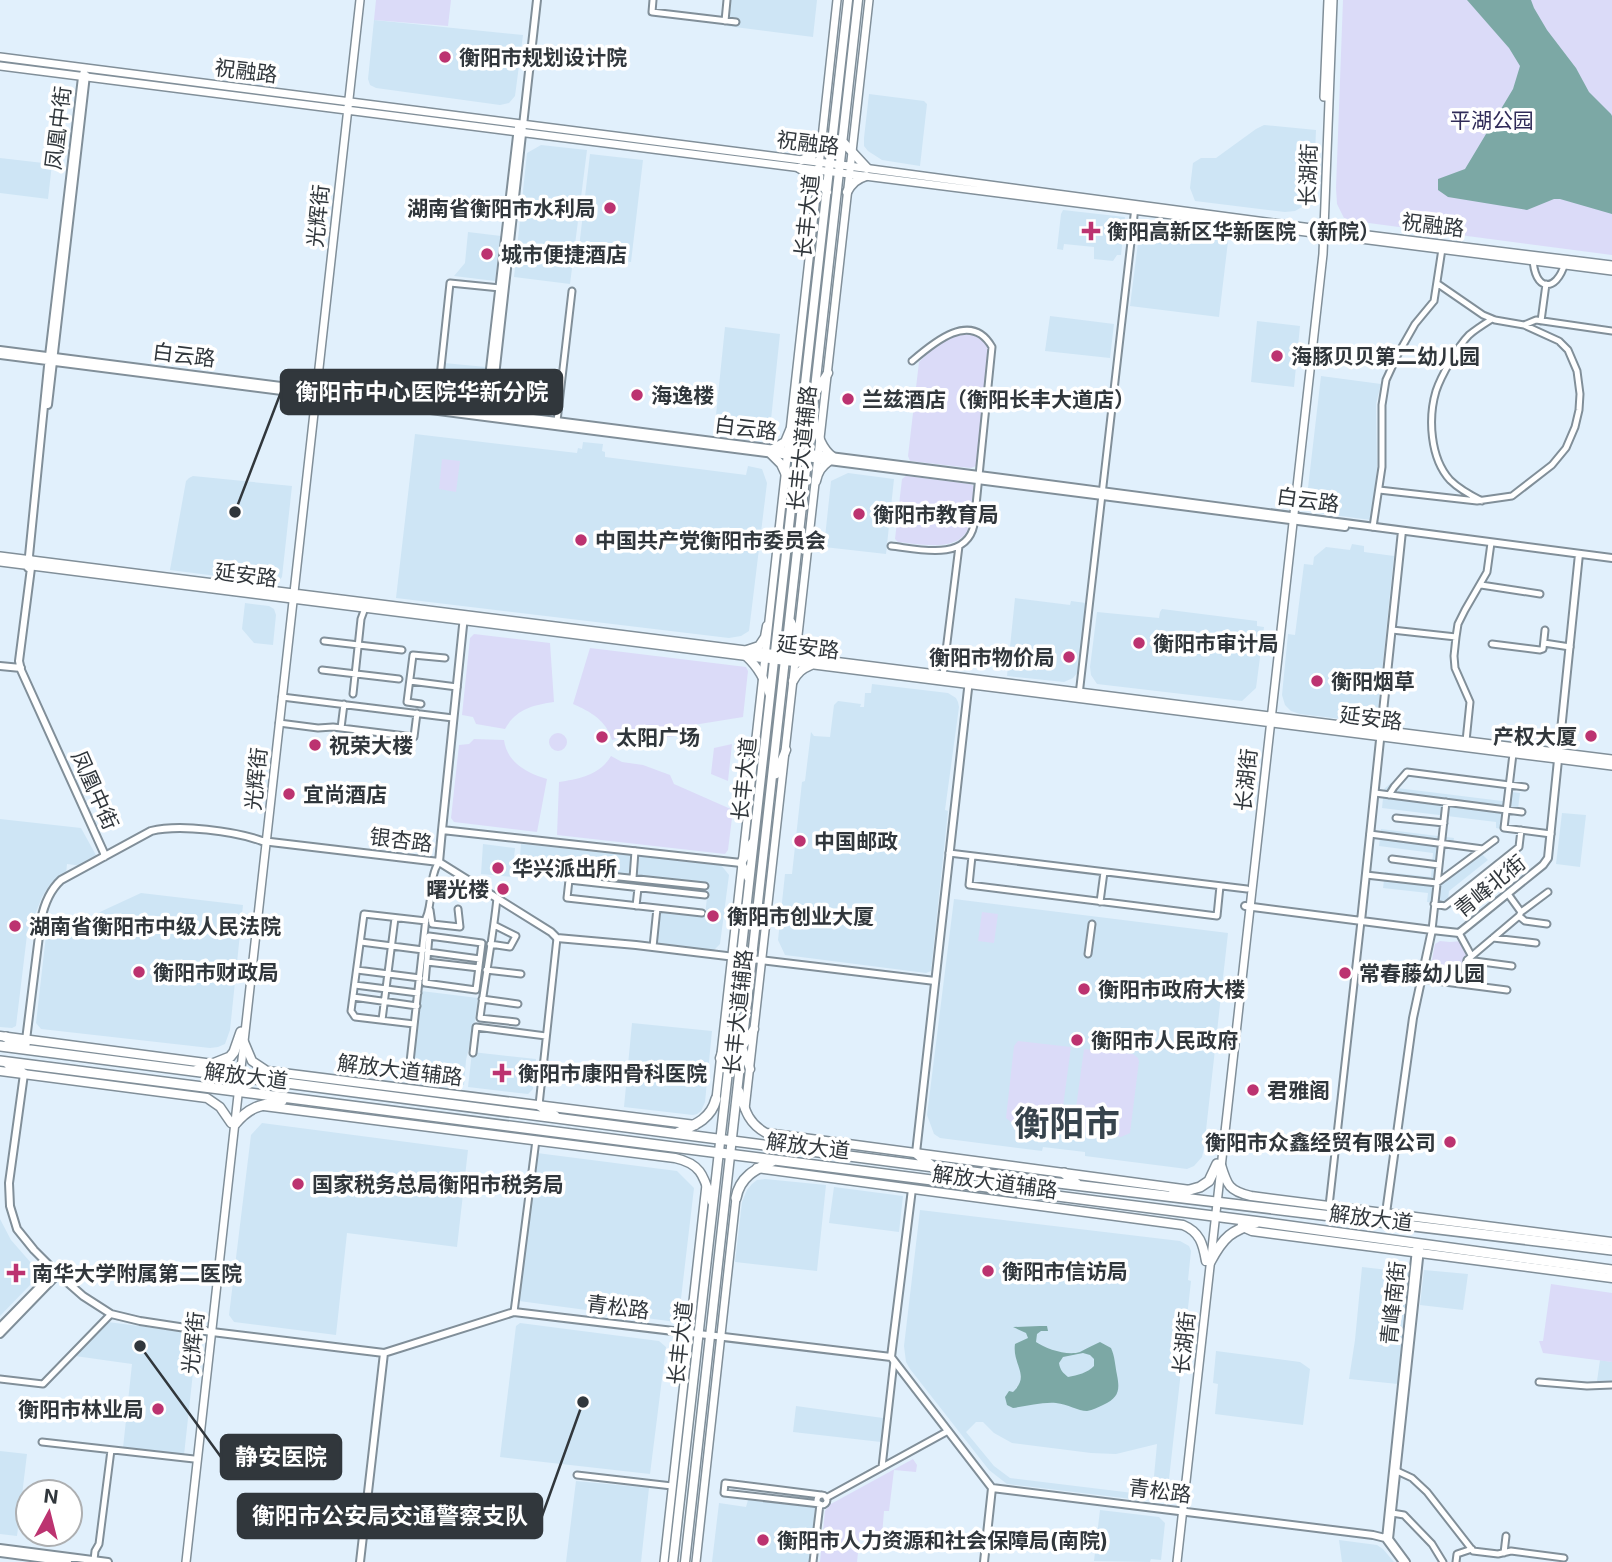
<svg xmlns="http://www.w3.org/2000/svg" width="1612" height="1562" font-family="Inter,'Noto Sans SC',sans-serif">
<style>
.built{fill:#cee5f5}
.green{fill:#dbdbf8}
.water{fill:#7ca8a5;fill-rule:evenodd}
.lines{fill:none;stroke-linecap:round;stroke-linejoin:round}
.minor-casing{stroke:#818f99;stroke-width:9}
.tertiary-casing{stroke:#818f99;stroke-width:10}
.secondary-casing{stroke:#818f99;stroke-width:10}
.primary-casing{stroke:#818f99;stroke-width:11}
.trunk-casing{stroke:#818f99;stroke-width:12}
.minor{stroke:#fff;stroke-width:5}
.tertiary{stroke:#fff;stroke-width:6}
.secondary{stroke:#fff;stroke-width:7}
.primary{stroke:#fff;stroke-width:8}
.trunk{stroke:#fff;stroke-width:9}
.poi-dot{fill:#bc3370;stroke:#fff;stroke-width:2.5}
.labels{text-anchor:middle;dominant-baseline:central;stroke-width:7;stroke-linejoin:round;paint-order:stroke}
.poi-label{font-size:21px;font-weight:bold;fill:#31373c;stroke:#fff;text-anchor:start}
.street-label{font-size:21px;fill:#31373c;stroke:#fff}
.park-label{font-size:21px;fill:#302b58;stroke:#fff}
.town-label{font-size:35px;font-weight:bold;fill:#37444d;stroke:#fff}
.leader{fill:none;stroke:#31373c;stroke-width:2.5}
.callout-dot{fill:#31373c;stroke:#fff;stroke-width:2.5}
.callout{fill:#31373c;stroke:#31373c;stroke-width:2.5}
.callout-label{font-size:23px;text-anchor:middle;font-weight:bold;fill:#fff}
</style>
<rect width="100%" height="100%" fill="#e1f0fc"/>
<path class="built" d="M730,0h87l-4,37 -86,-11z
M374,20l149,15 -8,61 -6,7 -9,2 -124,-17 -6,-3 -2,-6z
M869,94l55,7 3,3 -7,62 -38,-6 -14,-9 -4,-5v-8z
M1264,125l52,5 -2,49 -2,17 -3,7 -14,8 -10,1 -90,-11 -5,-13 3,-25 8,-5h15l40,-29z
M541,145l46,5 -17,134 -56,-7 13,-124z
M590,154l53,6 -12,102 -53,-6z
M0,158l52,6 -4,35 -48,-6z
M1063,210l62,7 -4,38h-4l-4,6 -19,-2v-12l-30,-3 -1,6 -6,-1 4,-35z
M1153,223l76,10 -10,84 -89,-11 9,-71 2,-5z
M468,232l33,4 -6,45 -41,-5 11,-13z
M1050,316l64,8 -4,34 -65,-7z
M1257,321l43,5 -6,61 -43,-5z
M725,327l55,7 -10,95 -1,5 -3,2 -21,-3 1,-15 -30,-3z
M444,363l42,4 -4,35 -2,3 -39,-5z
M1321,376l60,8 -5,20 1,64 -6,52 -60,-8 -5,-7z
M415,434l162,19 1,-5 4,1 1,-7 20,2 -1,7 3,1v5l141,18 2,-9 14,3 5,14 -18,148 -8,5 -12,2 -333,-40z
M848,473l46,6 -8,75 -62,-7 7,-66z
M193,476l99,10 -10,91 -3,4 -7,2 -102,-13 16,-89 3,-3z
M1352,544l12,2v6l30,4 -17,163 -3,4 -74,-9 -9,-3 -6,-6 -3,-10 6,-61 7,1 9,-71 9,1 1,-8 12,-10 24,3z
M1015,598l55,7 1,-4 15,2 -8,69 -5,6 -9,4 -57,-6z
M245,603l24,3 5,3 2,6 -3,30 -19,-2 -12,-14z
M1162,609l95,12v5l7,1 -8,61 -14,13 -145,-17 -6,-9 -1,-8 7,-55 62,6 1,-6z
M872,684l76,9 8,5 2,4 1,5 -14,103 3,1 -17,160 -5,2 -141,-18 -7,-15 7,-66h7l10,-92 3,-1 6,-49 3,4 16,1 4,-32 4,-4 23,3 -1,3h4l1,-14h6z
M1391,783l6,5 113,14 2,-10 8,1 -2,16 -14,-1 -3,21 -5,-1v-6l-114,-14 2,-19z
M1562,813l24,2 -6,52 -24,-3z
M0,819l81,9 16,29 -14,9 -16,-2 -1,10 -15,9 -9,14 -15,38 -11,91 -4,2 -12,-1z
M1381,829l73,9 -1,6 -12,-2 -5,40 8,1 37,-30 7,7 -39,31 -1,10 -3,3 -18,-2 1,-9 -45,-5 2,-16 46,5 2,-24 -54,-7z
M410,836l23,3 -3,12 -6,3 -16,-2z
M483,844l32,4 -3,29 -31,-3z
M521,844l200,21 8,10 -9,69 -6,6 -7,1 -51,-6 4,-35 45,5 3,-26 -189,-20z
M141,893l102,12 -13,125 -5,14 -7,3 -8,1 -169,-19 -5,-6 12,-105 38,3 16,-10z
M954,899l274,34 -24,215 -2,9 -8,9 -7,3 -102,-13v-4l-42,-5 -1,4 -102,-13 -6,-4 -7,-19z
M421,991l57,7 -4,29 -8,33 -2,25 -48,-6 1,-9 -5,-1z
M632,1023l80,8 -7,71 -4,9 -4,3 -4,1 -69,-8z
M472,1052l64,7 -3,30 -5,5 -60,-7z
M262,1123l206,27 -11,97 -110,-14 -11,102 -102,-13 -5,-7 22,-180z
M537,1153l140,18 17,17 -14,119 -4,15 -157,-21z
M765,1179l61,6 -9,86 -82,-9 7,-60 5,-12 5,-6 5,-4z
M834,1187l69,9 -4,36 -70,-9z
M920,1210l260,31 9,5 2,5 -3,29 3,1 -23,207 -15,-1 4,-43 -41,10 -25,-1 -79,-10 -18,-10 -11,-11h-7l-10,10 28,34 16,12 123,15 -1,6 -125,-15 -18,-14 -79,-101 -4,-7 -2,-16z
M0,1219l11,21 21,24 1,18 -33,34z
M1362,1267l44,5 3,2 -11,110 -49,-5 6,-39z
M1424,1270l44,4 -5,36 -43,-5z
M108,1322l76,10 13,4 -13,119 -61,-7 9,-84 -57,-8z
M520,1323l139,18 7,6 -16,127 -150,-17 16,-131z
M1216,1351l84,11 10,7 -7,56 -88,-11 3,-30 -5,-1z
M1600,1360l12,2v20l-15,-1z
M796,1406l87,12 -2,24 -88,-10z
M0,1451l27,3 -10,82 -17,-2z
M576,1481l73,7 -8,74h-75z
M748,1500l67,7 -5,55h-98l7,-59 27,4z
M1100,1510l59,7 6,6 -4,37 -10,-1 -1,3 -56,-1z
M1339,1540l38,5 6,4 11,13h-52z"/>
<path class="green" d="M376,0h75l-3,26 -74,-6z
M1343,0h269v255l-251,-33 -17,-4 -7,-14 -1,-16z
M962,333c12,2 20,4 27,16l-13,117 -5,2 -61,-7 -2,-5 11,-94 19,-19z
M442,459l18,2 -4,31 -17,-3z
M906,476l64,8 4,2 -4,38c-8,30 -49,20 -72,18l-3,-3 7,-60z
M474,634l76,9 4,59c-21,3 -38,7 -49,27l-29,-5 -3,-7 -11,-2 8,-77z
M590,648l156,19 2,4 -5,46 -62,10 -5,9 -30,4 -22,-3 -12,3c-6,-20 -21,-28 -39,-36z
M549 742a9 9 0 1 1 18 0a9 9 0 1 1-18 0Z
M474,739l30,1c3,22 22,33 43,39l-10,53 -83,-10 -3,-4 8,-73 10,-1z
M732,744l-4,37 -17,-7 3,-26z
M611,756l11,6 21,3 27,10 4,9 59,26 -5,40 -3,4 -168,-19 2,-53c20,-3 41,-7 52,-26z
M982,912l16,2 -4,29 -16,-2z
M1440,941l10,1 12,-1 6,12c-8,7 -5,20 -11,28l-27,-3 -1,-2 6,-32z
M1018,1041l53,6 -11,82 -49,-7 -5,-4 8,-72z
M1084,1049l49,5 5,4 1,3 -9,72 -9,4 -48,-7z
M1551,1284l61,9v69l-69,-9 -4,-12h4z
M913,1459l4,6 -1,7 -22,-2 -5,41h-5l-2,25 -22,-2 -3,28h-37l5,-51 4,-6z"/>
<path class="water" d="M1467,0h64l3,8 13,22 29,38 13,24 22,22 1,2v98l-52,-15h-6l-27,11 -79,-13 -10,-7v-11l27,-10 48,-80 7,-23 -11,-18z
M1040,1326h7l1,5h-7l-4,3 -1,8c10,7 31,14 44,10 6,-3 13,-7 20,-10l11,6c4,9 4,17 6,27 3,15 2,23 -14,30 -5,2 -10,5 -16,6 -9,0 -19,-7 -31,-8 -14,-1 -29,3 -43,5l-6,-3 -2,-8 4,-6 4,1c18,-17 -1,-27 2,-48l13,-6 -2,-5 -13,-6zM1083,1353l7,2 4,4v7c-7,7 -16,9 -26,11 -5,-4 -8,-7 -9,-14l4,-6z"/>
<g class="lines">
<defs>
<path id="minor" d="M653,0l-1,12 84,10
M725,21l2,-21
M1533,258c1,33 23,36 32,5
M1541,321l5,-37
M1524,325l12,-5 76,11
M437,405l13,-122 50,5
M557,421l15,-130
M1379,490l98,11 35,-5 40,-31 14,-17 9,-21 4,-17 1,-16 -3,-23 -9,-21 -9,-9 -35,-16 -29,-5 -12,-5 -45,-31
M1482,501c-12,-6 -23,-12 -32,-21 -20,-22 -22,-62 -14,-89 5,-15 22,-45 33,-56 7,-6 15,-11 23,-16
M1373,527l9,-60v-62l4,-25 12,-26 17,-30 19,-23 8,-52
M891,546c27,3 75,16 83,-21l18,-178c-21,-37 -59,-4 -80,14
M1481,585l59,9
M1392,630l64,7
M324,641l78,9
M1544,643l26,4
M1492,644l48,6 3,-1 2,-19
M322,670l77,9
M943,675l16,-129
M410,681l47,6
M353,694l8,-75 4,-11
M1079,695l56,-488
M282,697l171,21
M421,704l-14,-2 6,-47 32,3
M279,723l39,5 15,-1 81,10 3,-24
M341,728l3,-24
M1466,741l4,-39 -15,-34 -1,-12 2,-19 2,-13 7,-14 22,-38 4,-29
M1513,754l-9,74 47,6
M1375,793l147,19
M1389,795l5,-8 13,-15 118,15
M1396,818l48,5
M1370,834l113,15
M949,853l298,36
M972,856l-3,29 248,31 3,-30
M1392,859l47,6
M572,872l133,14
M1366,875l71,8 58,-43
M633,878l2,-27
M497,898c-4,40 -12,80 -17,120l36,4
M1100,902l4,-30
M1434,904l11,2 74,-59 2,-17
M636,906l2,-18
M430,910l2,14 28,3 -2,-18
M1521,912l27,-20
M702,913l-135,-15 2,-18 136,15
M1519,916l6,5 22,3
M1432,930l14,-128
M1459,933l12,22
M429,936l53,7 -6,47 -51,-7z
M1493,938l43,5
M361,942l62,8
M490,944l20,3 6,-11 -22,-11
M653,947l4,-39
M428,952l52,7
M1088,954l4,-30
M1467,960l45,6
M427,962l52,6
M357,970l63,8
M486,970l35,4
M1421,979l86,11
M1462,984l5,-24 52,-44 2,-4 -13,-18
M355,985l63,8
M353,997l64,9
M482,999l36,5
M382,1020l13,-102
M414,1024l-59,-7 -4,-6 13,-97 62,7
M473,1053l3,-26 70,9
M412,1076l-3,-5 17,-153c8,-18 2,-40 13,-56
M539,1105l18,-167
M1329,1206l32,-285
M514,1312l22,-172
M0,1379l43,5 68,-70
M1539,1382l48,4 25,-1
M42,1442l152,17
M882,1467l12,-106
M1397,1471l15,7 15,14 46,59 25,3 13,-3 53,7
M577,1475l95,11
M817 1500a5 5 0 1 1 10 0a5 5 0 1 1-10 0Z
M826,1498l122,-67
M1392,1513l12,2 28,29 11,18
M1504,1553l2,-17
M94,1560l1,-9 4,-7 12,-94
M813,1562l7,-58 -96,-11 1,-10 96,12
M1456,1562l1,-8 15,-5"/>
<path id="tertiary" d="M0,350l979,125 633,83
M0,355l1345,172
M48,405l38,-330
M485,412l33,-285
M491,412l46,-412
M30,559l-1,-3 20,-200 33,-279 3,-9
M28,568l2,-2 1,2 -12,93 2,9 83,183v4
M464,616l-22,214 299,33
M0,666l21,2
M439,862l3,-32
M1245,906l187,24
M1361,921l41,-390
M26,1040l15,-120c3,-15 8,-29 20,-40l90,-49c29,-7 83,0 111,10l177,21 112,70 6,6 79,7 299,36
M24,1074l-15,109 1,23 7,23 17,21 24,24 25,22 28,18 29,7 72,11 172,21 130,-41 377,45 101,131 381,47 16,4
M916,1153l53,-473
M1386,1213l27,-195 19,-88 27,3 84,-68 5,-7 31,-304
M0,1327l55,-56
M0,1334l58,-60
M891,1357l21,-168
M0,1548l108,14
M0,1553l68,9
M360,1562l24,-209
M984,1562l8,-74
M1403,1562l-17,-23 30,-290
M1406,1562l-17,-23 31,-290"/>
<path id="secondary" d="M0,57l841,108 478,64 293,36
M0,66l1612,205
M1324,97l4,-97
M819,166l18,-166
M0,556l1612,203
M0,562l1612,204
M716,1099l102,-921
M745,1109l124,-1109
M186,1562l174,-1562
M664,1562l42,-377
M696,1562l40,-364
M1177,1562l146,-1308 10,-254"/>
<path id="primary" d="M843,142l24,26
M802,160l14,-7 6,-10
M799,168l19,11 9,13
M847,192c5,-9 10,-13 19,-16
M816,392l12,-19
M814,420c4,15 7,28 19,37
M773,449l12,-7 5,-12
M771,454l10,10 12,26
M816,481c2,-9 5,-14 13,-20
M791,622c6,14 10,25 21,36
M747,650l12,-4 6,-9 2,-11
M746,656c13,12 18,23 24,39
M793,681c5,-9 9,-12 18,-16
M776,774l10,-24
M749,879l-8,-16 11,-20
M0,1036l213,28
M244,1042l8,19 15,10 428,54
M720,1058l10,-28
M750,1069l-8,-22 12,-18
M0,1071l207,27 13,9 11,16
M739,1091c6,19 9,32 27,42l424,57
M264,1106l411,52c27,6 29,19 37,44
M1221,1165c6,20 8,26 30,31l361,46
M757,1168l426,57c17,7 20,19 23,36
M1242,1225l1,2 9,4 360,47
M673,1562l175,-1562
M685,1562l173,-1562"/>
<path id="trunk" d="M6,1037l18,12 2,-9
M0,1046l1042,135 570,69
M0,1061l1260,161 352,48
M8,1064l16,10
M195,1071l35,-14 4,-5 7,-20
M539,1105l16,11
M235,1124c15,-18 26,-19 47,-23
M677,1133c18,-8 34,-14 39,-34
M916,1153l16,13
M1064,1173l14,12
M1172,1195l28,-8 9,-6 8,-17
M736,1198c4,-22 20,-29 39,-38
M1364,1210l21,13 1,-10
M1210,1262c14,-26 21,-31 48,-40"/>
</defs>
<use href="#minor" class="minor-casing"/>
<use href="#tertiary" class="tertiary-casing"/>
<use href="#secondary" class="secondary-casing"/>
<use href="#primary" class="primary-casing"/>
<use href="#trunk" class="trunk-casing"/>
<use href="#minor" class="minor"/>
<use href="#tertiary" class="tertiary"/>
<use href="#secondary" class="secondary"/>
<use href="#primary" class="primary"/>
<use href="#trunk" class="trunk"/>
</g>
<g class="poi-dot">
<circle cx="445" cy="57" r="7"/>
<circle cx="610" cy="208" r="7"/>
<path d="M1087.5 220.5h7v7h7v7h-7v7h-7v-7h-7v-7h7z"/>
<circle cx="487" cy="254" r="7"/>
<circle cx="1277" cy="356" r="7"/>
<circle cx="637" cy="395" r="7"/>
<circle cx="848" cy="399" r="7"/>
<circle cx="859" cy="514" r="7"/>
<circle cx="581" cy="540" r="7"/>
<circle cx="1139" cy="643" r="7"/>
<circle cx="1069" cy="657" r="7"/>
<circle cx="1317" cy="681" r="7"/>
<circle cx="1591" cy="736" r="7"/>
<circle cx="602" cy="737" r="7"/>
<circle cx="315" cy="745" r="7"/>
<circle cx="289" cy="794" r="7"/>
<circle cx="800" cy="841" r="7"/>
<circle cx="498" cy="868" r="7"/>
<circle cx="503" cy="889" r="7"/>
<circle cx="713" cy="916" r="7"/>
<circle cx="15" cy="926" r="7"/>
<circle cx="139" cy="972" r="7"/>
<circle cx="1345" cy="973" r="7"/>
<circle cx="1084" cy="989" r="7"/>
<circle cx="1077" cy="1040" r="7"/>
<path d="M498.5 1062.5h7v7h7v7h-7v7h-7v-7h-7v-7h7z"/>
<circle cx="1253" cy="1090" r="7"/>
<circle cx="1450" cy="1142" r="7"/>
<circle cx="298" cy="1184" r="7"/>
<circle cx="988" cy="1271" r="7"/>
<path d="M12.5 1262.5h7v7h7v7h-7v7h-7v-7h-7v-7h7z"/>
<circle cx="158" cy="1409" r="7"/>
<circle cx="763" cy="1540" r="7"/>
</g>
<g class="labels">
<g class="poi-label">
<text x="459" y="57">衡阳市规划设计院</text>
<text x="596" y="208" text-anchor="end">湖南省衡阳市水利局</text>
<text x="1107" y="231">衡阳高新区华新医院（新院）</text>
<text x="501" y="254">城市便捷酒店</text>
<text x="1291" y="356">海豚贝贝第二幼儿园</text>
<text x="651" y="395">海逸楼</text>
<text x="862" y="399">兰兹酒店（衡阳长丰大道店）</text>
<text x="873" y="514">衡阳市教育局</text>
<text x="595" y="540">中国共产党衡阳市委员会</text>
<text x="1153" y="643">衡阳市审计局</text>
<text x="1055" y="657" text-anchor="end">衡阳市物价局</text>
<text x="1331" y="681">衡阳烟草</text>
<text x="1577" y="736" text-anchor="end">产权大厦</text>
<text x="616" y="737">太阳广场</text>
<text x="329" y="745">祝荣大楼</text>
<text x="303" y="794">宜尚酒店</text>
<text x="814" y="841">中国邮政</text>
<text x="512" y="868">华兴派出所</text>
<text x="489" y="889" text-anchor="end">曙光楼</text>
<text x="727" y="916">衡阳市创业大厦</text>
<text x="29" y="926">湖南省衡阳市中级人民法院</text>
<text x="153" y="972">衡阳市财政局</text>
<text x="1359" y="973">常春藤幼儿园</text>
<text x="1098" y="989">衡阳市政府大楼</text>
<text x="1091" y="1040">衡阳市人民政府</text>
<text x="518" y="1073">衡阳市康阳骨科医院</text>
<text x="1267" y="1090">君雅阁</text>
<text x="1436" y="1142" text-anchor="end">衡阳市众鑫经贸有限公司</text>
<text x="312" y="1184">国家税务总局衡阳市税务局</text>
<text x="1002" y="1271">衡阳市信访局</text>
<text x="32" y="1273">南华大学附属第二医院</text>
<text x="144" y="1409" text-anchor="end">衡阳市林业局</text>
<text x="777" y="1540">衡阳市人力资源和社会保障局(南院)</text>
</g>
<g class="street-label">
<text transform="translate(246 71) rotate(7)">祝融路</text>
<text transform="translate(58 128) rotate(-83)">凤凰中街</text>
<text transform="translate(808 143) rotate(7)">祝融路</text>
<text transform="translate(1308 175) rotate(-88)">长湖街</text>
<text transform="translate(318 216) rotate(-84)">光辉街</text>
<text transform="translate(807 216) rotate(-84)">长丰大道</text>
<text transform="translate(1433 225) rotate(7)">祝融路</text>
<text transform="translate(184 355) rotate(7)">白云路</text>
<text transform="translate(746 428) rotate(7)">白云路</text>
<text transform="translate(802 448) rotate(-84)">长丰大道辅路</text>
<text transform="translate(1308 500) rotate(8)">白云路</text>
<text transform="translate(246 575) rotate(7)">延安路</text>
<text transform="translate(808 647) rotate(7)">延安路</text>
<text transform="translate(1371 718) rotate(7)">延安路</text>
<text transform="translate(256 779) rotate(-84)">光辉街</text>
<text transform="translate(744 779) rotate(-84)">长丰大道</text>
<text transform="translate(1246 780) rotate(-84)">长湖街</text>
<text transform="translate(95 790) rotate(66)">凤凰中街</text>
<text transform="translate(401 840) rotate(7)">银杏路</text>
<text transform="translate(1490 886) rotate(-39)">青峰北街</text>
<text transform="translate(738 1012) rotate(-84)">长丰大道辅路</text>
<text transform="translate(400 1070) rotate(7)">解放大道辅路</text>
<text transform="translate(246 1076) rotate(7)">解放大道</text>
<text transform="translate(808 1146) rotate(7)">解放大道</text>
<text transform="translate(995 1182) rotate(8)">解放大道辅路</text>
<text transform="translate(1371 1218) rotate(7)">解放大道</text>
<text transform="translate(1393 1303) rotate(-84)">青峰南街</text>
<text transform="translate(618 1307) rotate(7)">青松路</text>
<text transform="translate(193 1343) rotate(-84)">光辉街</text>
<text transform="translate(680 1343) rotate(-84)">长丰大道</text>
<text transform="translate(1184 1343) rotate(-84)">长湖街</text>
<text transform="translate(1160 1491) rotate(7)">青松路</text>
</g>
<g class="park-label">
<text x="1492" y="120">平湖公园</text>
</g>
<g class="town-label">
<text x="1067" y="1123">衡阳市</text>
</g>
</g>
<path class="leader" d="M235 512L281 392M140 1346L221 1457M583 1402L542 1516"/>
<g class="callout-dot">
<circle cx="235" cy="512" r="7"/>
<circle cx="140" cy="1346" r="7"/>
<circle cx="583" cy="1402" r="7"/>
</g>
<g class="callout">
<rect x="281" y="370" width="281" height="44" rx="7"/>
<rect x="221" y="1435" width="120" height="44" rx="7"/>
<rect x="238" y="1494" width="304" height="44" rx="7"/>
</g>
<g class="callout-label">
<text x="422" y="400">衡阳市中心医院华新分院</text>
<text x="281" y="1465">静安医院</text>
<text x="390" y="1524">衡阳市公安局交通警察支队</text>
</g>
<g transform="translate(49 1513) rotate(7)"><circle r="33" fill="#ffffff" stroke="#adafb1" stroke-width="2"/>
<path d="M0-5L12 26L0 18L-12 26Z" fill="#bc3370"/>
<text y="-10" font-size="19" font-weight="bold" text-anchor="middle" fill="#31373c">N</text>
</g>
</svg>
